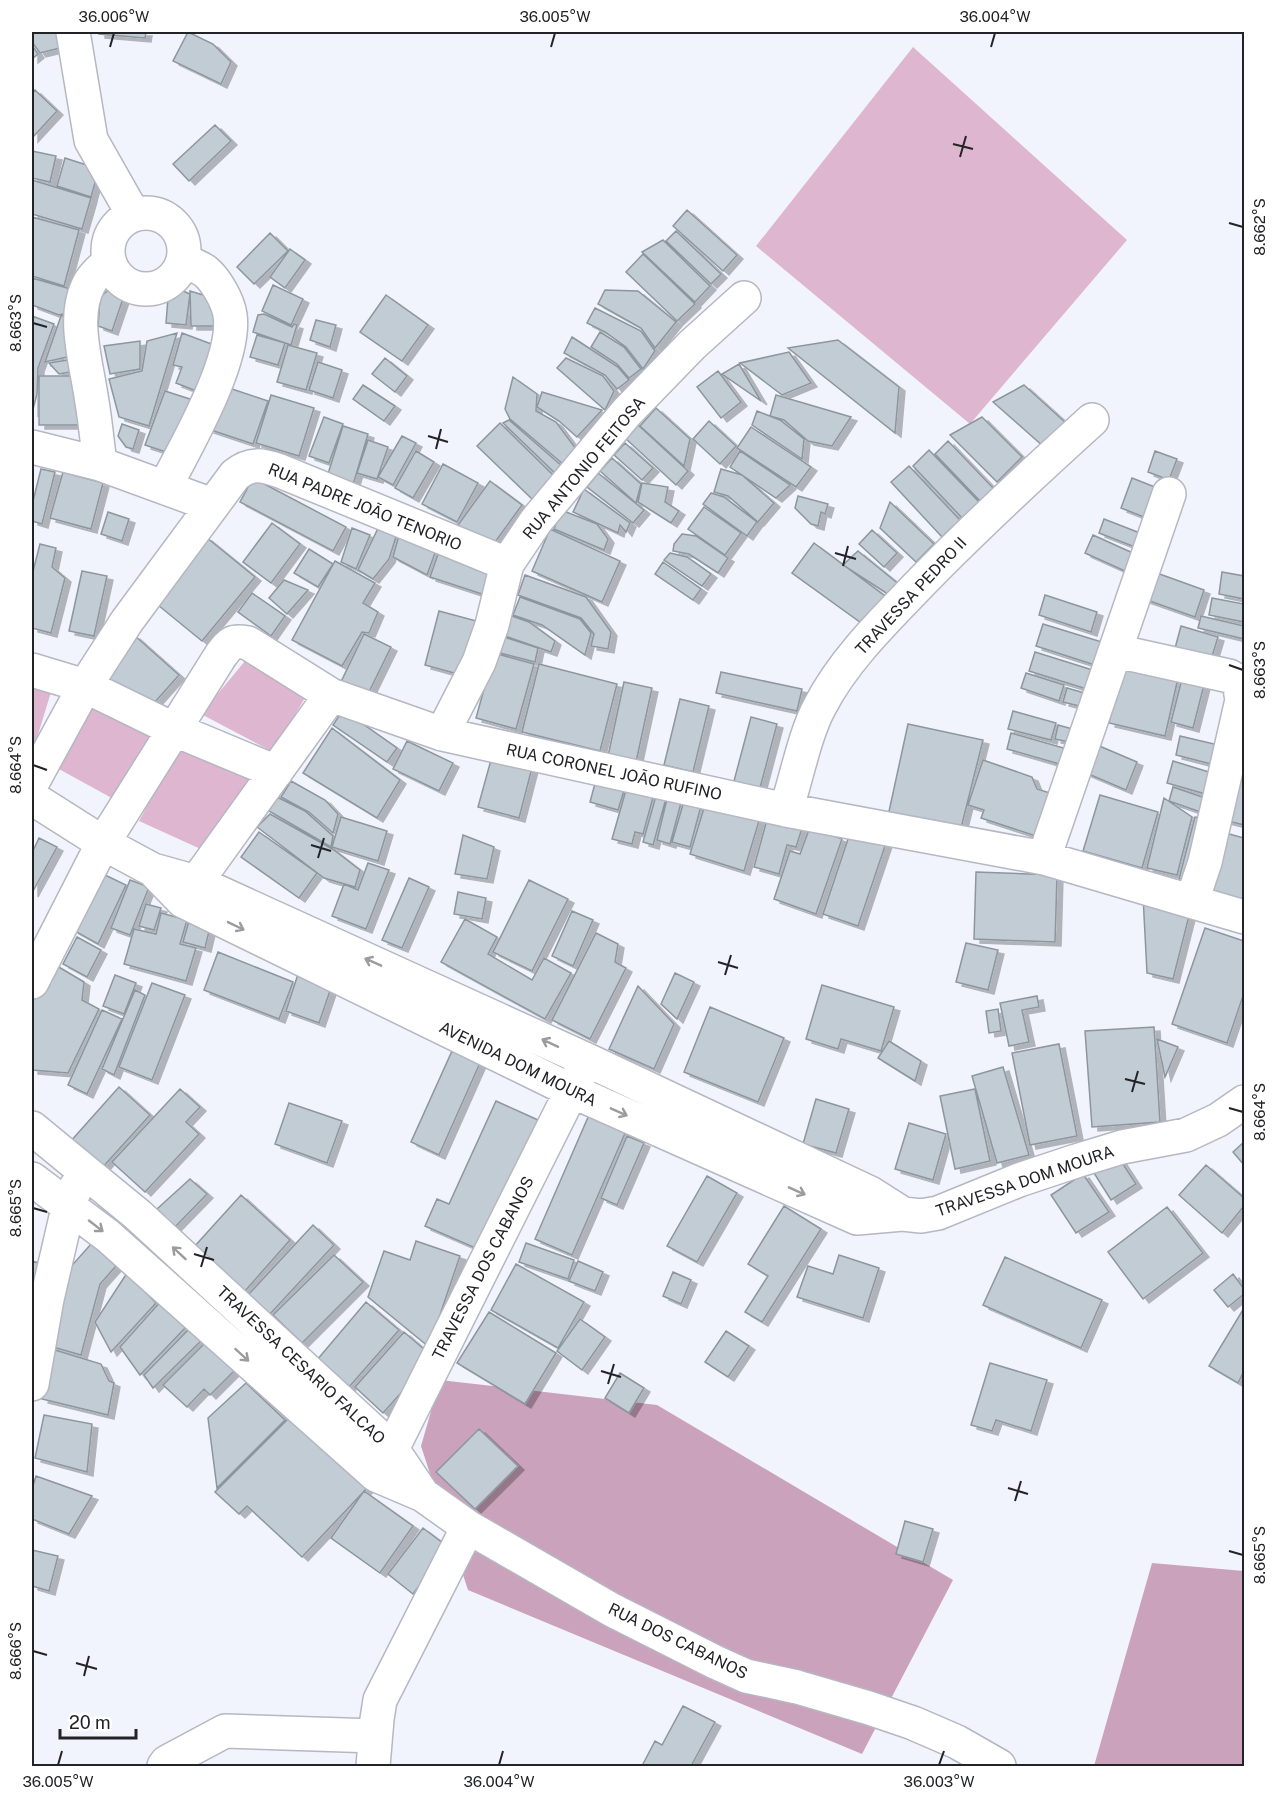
<svg xmlns="http://www.w3.org/2000/svg" width="1276" height="1798" font-family="'Public Sans',sans-serif">
<style>
.green{fill:#deb6d0}
.forest{fill:#cba2bc}
.building{fill:#c2ccd5;stroke:#8d969e;stroke-width:1.5;filter:url(#shadow)}
.lines{fill:none;stroke-linecap:round;stroke-linejoin:round}
.minor-casing{stroke:#b5b7c2;stroke-width:36}
.minor{stroke:#fff;stroke-width:33}
.oneway{stroke:#9c9c9e}
.ticks{fill:none;stroke:#222327;stroke-width:2}
.labels{text-anchor:middle;dominant-baseline:central;stroke-width:4.5;stroke-linejoin:round;paint-order:stroke}
.street-label{font-size:16px;fill:#222327;stroke:#fff}
.neatline{fill:none;stroke:#222327;stroke-width:2}
.ticks-label{font-size:15px;text-anchor:middle;fill:#222327}
</style>
<defs>
<filter id="shadow"><feDropShadow dx="6" dy="4" stdDeviation="0" flood-color="#0004"/></filter>
</defs>
<rect width="100%" height="100%" fill="#f2f4fd"/>
<path class="green" d="M913,47l214,193 -157,184 -214,-178z
M250,655l59,36 -36,61 -72,-38z
M32,683l20,6 -20,65z
M98,695l64,34 -43,73 -62,-34z
M184,739l72,40 -51,72 -66,-30z"/>
<path class="forest" d="M440,1380l217,25 296,175 -91,174 -394,-164 -47,-144z
M1152,1563l92,8v195h-150z"/>
<path class="building" d="M32,32h29l3,15 -24,6 -8,-11z
M99,32h47l-1,6 -46,-4z
M188,32l25,12 18,18 -10,22 -48,-23z
M32,45l6,9 -6,5z
M35,90l22,21 -25,27v-44z
M215,125l16,16 -42,40 -16,-17z
M32,151l24,5 -6,26 -18,-4z
M65,158l34,11 -8,28 -34,-11z
M32,180l59,18 -9,31 -50,-15z
M687,210l50,45 -14,16 -50,-45z
M32,217l47,13 -15,56 -32,-10z
M676,231l45,43 -10,10 -45,-43z
M270,233l18,18 -34,33 -17,-17z
M663,240l47,46 -15,16 -53,-50z
M290,249l15,11 -20,28 -15,-11z
M643,254l52,50 -18,17 -51,-49z
M32,278l42,12 -7,23 -8,2 -27,-10z
M169,285l21,9 -4,31 -20,-2z
M273,285l30,14 -12,26 -29,-14z
M111,288l14,5 -13,38 -14,-5 2,-29z
M605,290l33,1 38,31 -21,26 -14,-20 -43,-24z
M190,291l23,7 1,28h-23z
M386,295l42,30 -26,36 -42,-29z
M595,308l46,23 14,20 -12,18 -17,-22 -21,-15 -18,-9z
M264,314l28,13 2,-3 3,1 -6,20 -38,-13 5,-17z
M67,315l9,40 -31,7 16,-46z
M32,316l22,8 -16,44 -1,26 -5,19z
M316,320l20,5 -6,22 -20,-7z
M600,332l24,15 17,22 -12,9 -12,-14 -26,-17z
M177,333l-28,93 -30,-9 -10,-38 33,-8 5,-30z
M182,333l40,15 -18,46 -28,-11 6,-16 -9,-2z
M257,335l28,8 -7,22 -28,-8z
M572,337l46,30 11,13 -12,9 -12,-14 -41,-22z
M838,340l61,47 -4,46 -107,-85z
M140,341v28l-30,5 -6,-28z
M288,345l29,8 -11,37 -29,-8z
M789,352l22,31 -29,12 -42,-32z
M385,358l22,18 -12,16 -23,-18z
M566,358l37,18 11,15 -9,19 -48,-42z
M74,359l2,12 -17,3 -10,-11z
M318,362l24,8 -9,28 -24,-8z
M739,364l22,37 -39,-27z
M718,371l23,31 -20,16 -24,-31z
M39,376h42v49h-42z
M513,377l24,17 -1,17 20,11 20,27 -13,15 -53,-45 -5,-10z
M363,385l32,21 -11,15 -31,-22z
M1024,385l42,38 -22,24 -51,-45z
M223,386l45,15 -15,43 -45,-15z
M165,391l28,9 -18,55 -30,-10z
M542,392l60,18 -25,27 -18,-16 -22,-14z
M271,395l43,13 -15,48 -43,-13z
M776,395l75,22 -19,29 -24,-5 -24,-21 -14,-4z
M656,408l34,31 -6,27 -44,-40z
M757,411l23,9 24,19 -2,20 -50,-34z
M324,417l19,7 -14,39 -20,-7z
M982,417l40,40 -25,25 -47,-47z
M509,420l54,47 -6,8 -54,-52z
M709,421l27,25 -16,18 -27,-25z
M500,423l54,53 -22,23 -55,-53z
M122,424l17,6 -6,19 -7,-2 -8,-11z
M637,424l51,47 -12,14 -51,-47z
M343,426l25,8 -15,51 -26,-8z
M751,427l60,40 -15,20 -59,-39z
M402,436l14,7 -23,42 -15,-8z
M368,440l20,7 -11,32 -20,-6z
M948,441l47,49 -13,13 -47,-49z
M625,443l28,25 -11,12 -28,-25z
M929,450l51,53 -17,16 -50,-53z
M416,451l18,11 -21,36 -18,-10z
M740,451l50,34 -14,13 -46,-31z
M1155,451l22,8 -8,21 -21,-8z
M612,458l29,26 -5,19 -36,-32z
M443,464l35,19 -21,39 -35,-18z
M909,466l51,54 -18,17 -51,-55z
M41,469l14,3 -13,52 -10,-3v-16z
M721,469l21,6 32,28 -16,19 -30,-26 -14,-4z
M63,472l40,11 -12,46 -41,-11z
M598,473l46,37 -11,13 -46,-36z
M253,478l93,49 -13,24 -93,-49z
M1132,478l33,13 -11,30 -33,-13z
M490,481l32,24 -32,44 -32,-24z
M642,483l26,4 -3,15 14,9 -8,12 -33,-21z
M584,489l46,34 -4,9 -6,-7 -2,8 -45,-21z
M711,493l13,4 33,25 -10,14 -44,-32z
M798,496l30,8 -3,10 -4,-2 -3,14 -7,-2 -16,-16z
M890,502l44,42 -18,18 -36,-34z
M704,507l37,26 -16,22 -37,-26z
M561,510l36,14 11,15 -4,11 -50,-21z
M108,512l21,7 -7,22 -21,-7z
M1104,519l36,14 -5,14 -36,-14z
M382,520l18,4 -11,35 -16,20 -15,-9z
M272,523l28,21 -29,39 -28,-21z
M402,524l37,18 -12,33 -34,-18z
M352,528l18,7 -14,34 -15,-7z
M550,529l70,32 -18,41 -70,-31z
M872,530l25,23 -13,14 -25,-23z
M682,534l14,2 32,22 -10,15 -29,-19 -16,-3 1,-7z
M1093,535l42,19 -8,18 -42,-19z
M206,537l49,40 -53,64 -49,-40z
M814,543l71,53 -21,29 -72,-52z
M40,544l16,4 -4,19 13,11 -14,55 -19,-5v-53z
M441,546l57,17 -10,33 -58,-19z
M309,549l24,15 -15,23 -24,-14z
M858,551l48,39 -9,10 -54,-35z
M670,553l17,4 24,17 -9,12 -38,-26z
M335,561l40,22 -12,20 15,9 -9,21 -7,-1 -20,34 -50,-26z
M663,562l38,27 -8,11 -38,-26z
M82,571l25,5 -13,60 -25,-5z
M1154,572l50,18 -9,27 -51,-18z
M1222,572l22,4v23l-25,-5z
M525,575l61,22 25,35 -3,17 -17,-3 3,-12 -13,-16 -63,-23z
M284,580l24,10 -21,24 -18,-16z
M252,593l33,23 -14,20 -33,-24z
M1045,595l52,17 -6,20 -52,-17z
M520,597l60,22 11,14 -6,22 -43,-30 -29,-10z
M1212,598l32,6v18l-35,-7z
M439,611l41,11 -15,54 -40,-11z
M509,615l20,7 26,19 -4,11 -49,-17z
M1201,616l43,10v13l-46,-11z
M1043,624l62,19 -7,23 -62,-20z
M1181,626l37,11 -8,26 -36,-11z
M364,634l27,13 -25,51 -27,-12z
M134,635l45,40 -33,37 -46,-40z
M501,636l37,12 -3,14 -39,-10z
M1035,652l64,20 -6,19 -64,-20z
M494,653l40,11 -18,65 -40,-11z
M539,664l78,20 -17,67 -78,-19z
M1122,665l56,13 -13,58 -56,-13z
M721,672l81,17 -5,22 -81,-18z
M1026,673l38,12 -5,16 -38,-13z
M1183,675l22,6 -12,47 -22,-6z
M624,682l28,6 -16,74 -28,-6z
M1067,688l28,8 -4,13 -28,-7z
M680,699l29,7 -16,66 -29,-7z
M343,710l54,38 -10,14 -54,-37z
M1013,711l43,12 -5,17 -43,-11z
M751,717l26,7 -17,64 -26,-7z
M908,724l75,16 -23,92 -72,-16z
M1058,725l22,6 -2,13 -23,-5z
M332,728l68,52 -23,38 -74,-45z
M1011,733l56,16 -4,16 -56,-16z
M1180,736l47,11 -4,20 -47,-12z
M407,741l46,22 -14,28 -46,-22z
M1090,742l47,20 -11,28 -47,-20z
M494,749l40,11 -15,58 -41,-11z
M983,760l49,17 5,12 16,5 -14,43 -58,-19 3,-8 -16,-5z
M1173,761l49,15 -6,21 -49,-14z
M597,776l29,8 -8,26 -28,-8z
M1232,778l12,4v43l-24,-6z
M291,781l34,19 13,14 -5,19 -24,-21 -28,-15z
M628,783l27,7 -12,44 -8,-2 -3,12 -20,-5z
M1173,787l41,14 -5,14 -40,-14z
M657,792l10,3 -14,50 -10,-3z
M668,795l14,4 -12,45 -13,-4z
M1100,795l58,17 -16,56 -59,-17z
M277,797l28,14 28,25 -2,11 -62,-36z
M707,798l54,16 -17,57 -54,-17z
M1164,798l28,19 -15,58 -30,-7z
M684,801l17,5 -11,41 -18,-5z
M769,812l35,10 -8,25 -9,-2 -8,29 -25,-7z
M270,814l64,36 26,20 -5,17 -31,-9 -67,-51z
M341,817l46,14 -9,30 -46,-14z
M1195,817l15,3 -16,63 -15,-4z
M810,827l32,12 -26,75 -42,-15 16,-48 10,3z
M851,830l35,13 -28,83 -35,-12z
M259,832l58,41 -18,25 -58,-41z
M1222,832l22,6v65l-39,-11z
M463,835l31,12 -7,32 -32,-5z
M39,838l18,9 -25,46v-40z
M368,863l21,7 -23,59 -34,-13 12,-32 14,6z
M976,872l81,3 -2,67 -81,-3z
M103,874l23,11 -28,59 -25,-14z
M409,878l20,9 -27,61 -20,-8z
M130,880l19,7 -19,48 -19,-7z
M529,880l39,19 -36,72 -39,-19z
M458,892l28,6 -4,21 -28,-5z
M1143,896l48,12 -18,71 -26,-6z
M146,904l15,4 -7,22 -15,-4z
M572,911l21,9 -20,46 -21,-10z
M161,913l26,7 -7,24 16,4 -10,33 -62,-17 10,-35 22,5z
M465,919l32,18 -9,17 44,26 12,-22 27,15 -26,46 -104,-57z
M189,921l21,6 -5,21 -22,-6z
M1205,928l39,13v52l-17,50 -55,-19z
M596,933l22,11 -3,18 11,6 -36,71 -38,-19z
M77,937l24,13 -14,27 -24,-13z
M966,943l32,7 -10,40 -32,-8z
M218,952l75,30 -14,37 -75,-29z
M52,963l32,19 -2,18 17,9 -31,64 -36,-3v-72z
M299,971l34,11 -14,41 -33,-12z
M675,973l19,9 -17,37 -16,-15z
M115,975l21,8 -12,31 -21,-8z
M152,983l33,12 -33,85 -33,-13z
M822,985l72,22 -13,44 -40,-12 -3,10 -32,-10z
M638,986l36,38 -20,45 -45,-20z
M135,990l10,5 -31,80 -12,-6z
M1037,996l2,11 -17,3 7,32 -20,4 -9,-43z
M710,1007l74,31 -26,64 -74,-30z
M998,1009l3,22 -12,2 -3,-22z
M102,1010l20,9 -35,75 -19,-9z
M1154,1027l6,95 -68,5 -7,-96z
M1157,1039l21,8 -13,30z
M889,1041l32,20 -6,20 -37,-23z
M1059,1044l18,92 -47,9 -18,-92z
M452,1051l28,12 -41,92 -28,-13z
M1003,1067l26,88 -32,8 -25,-87z
M119,1087l31,28 -49,54 -31,-27z
M180,1089l20,18 -14,15 13,12 -54,58 -33,-30z
M975,1089l15,72 -35,8 -15,-73z
M816,1099l33,10 -13,44 -33,-9z
M496,1101l42,19 -58,130 -55,-24 12,-27 12,5z
M289,1103l53,18 -15,42 -52,-19z
M589,1115l37,16 -54,124 -37,-16z
M909,1123l37,11 -13,46 -38,-11z
M627,1136l17,7 -27,62 -16,-7z
M1244,1142v23l-11,-13z
M1119,1158l17,26 -25,16 -17,-27z
M1206,1165l38,33v8l-22,27 -43,-38z
M1083,1174l26,38 -33,21 -25,-38z
M707,1176l30,17 -40,69 -30,-16z
M190,1179l17,15 -33,34 -17,-19z
M241,1195l49,45 -45,51 -51,-44z
M784,1206l37,23 -59,93 -17,-10 23,-36 -20,-12z
M1167,1207l36,46 -60,46 -35,-47z
M313,1225l21,20 -65,70 -21,-20z
M99,1235l25,22 -24,27 -19,71 -35,-10 21,-74z
M416,1241l44,15 -31,91 -61,-50 16,-46 26,9z
M526,1243l48,17 -6,19 -49,-17z
M334,1255l29,27 -61,61 -29,-28z
M839,1255l40,13 -16,50 -66,-21 11,-31 25,8z
M1005,1257l97,43 -21,48 -98,-43z
M32,1261l14,4 -8,24 -6,-2z
M578,1261l25,11 -8,19 -26,-10z
M516,1264l68,38 -26,46 -67,-38z
M673,1272l18,8 -10,24 -18,-8z
M127,1273l29,30 -45,49 -16,-30z
M1233,1274l11,15v5l-16,13 -14,-17z
M161,1301l26,25 -47,49 -20,-28z
M366,1302l33,28 -50,57 -32,-27z
M1244,1308v63l-6,12 -29,-17z
M489,1312l67,41 -31,51 -68,-41z
M580,1319l25,18 -23,33 -25,-19z
M191,1327l17,7 -55,54 -9,-13z
M726,1331l23,15 -21,31 -23,-15z
M404,1332l29,25 -50,56 -28,-26z
M205,1343l29,28 -24,24 -6,-6 -17,18 -24,-22z
M55,1350l46,14 8,17 5,2 -6,32 -66,-16z
M990,1363l57,17 -16,51 -35,-11 -4,11 -21,-6z
M620,1373l24,15 -15,25 -24,-15z
M246,1383l39,37 -68,68 -9,-70z
M293,1414l77,71 -68,72 -55,-51 -8,8 -24,-22z
M44,1415l48,9 -5,48 -52,-14z
M479,1429l39,37 -43,43 -39,-37z
M36,1476l56,20 -23,38 -37,-15v-30z
M364,1491l49,35 -33,47 -49,-35z
M905,1521l28,8 -10,33 -27,-8z
M423,1528l25,19 -35,47 -25,-20z
M32,1550l26,6 -9,35 -17,-5z
M683,1706l32,16 -24,44h-49l13,-25 7,4z"/>
<g class="lines">
<defs>
<path id="minor" d="M73,32l18,108 42,74
M108 251a38 38 0 1 1 76 0a38 38 0 1 1-76 0Z
M32,447l68,17 112,41
M100,464c-3,-23 -5,-46 -9,-68 -5,-35 -20,-81 -1,-114 5,-8 12,-14 19,-20
M165,487c21,-41 72,-128 65,-172 -2,-14 -14,-35 -25,-44 -6,-4 -14,-7 -21,-11
M1116,651l113,25 10,6 3,18 -37,162 -13,39
M32,670l53,16 88,43 103,43
M442,734l37,-72 13,-37 15,-61 29,-43 90,-108 66,-68 52,-47
M32,783l53,-97 42,-65 108,-146c16,-13 27,-10 45,-4l227,93
M32,798l71,45 50,27 43,12 391,178 283,133 33,21
M786,810c10,-30 19,-77 34,-104 21,-41 56,-77 88,-110 59,-62 121,-119 184,-176
M1044,858l125,-364
M153,870l30,31 389,190 285,127 46,-4 18,2 17,-3 81,-33 57,-19 46,-14 64,-12 32,-15 26,-18
M184,899l147,-204
M32,982l71,-139 118,-188c10,-13 11,-15 27,-12l83,52 111,39 344,76 258,48 200,59
M32,1128l106,87 254,234 31,46
M32,1179l76,57 268,239 47,20 45,32 144,83 103,52 31,14 51,11 72,21 44,15 44,19 42,24
M32,1384l15,-85 22,-95 7,-17
M382,1466l10,-17 190,-379
M164,1766l3,-4 58,-31 150,5
M373,1766l4,-47 3,-19 88,-173"/>
</defs>
<use href="#minor" class="minor-casing"/>
<use href="#minor" class="minor"/>
</g>
<defs><path id="oneway-shaft" d="M-6 0H5M1.5-3L5.5 0L1.5 3" fill="none" stroke-width="1.6" stroke-linecap="round" stroke-linejoin="round" transform="scale(1.5)"/></defs>
<g class="oneway">
<use href="#oneway-shaft" transform="translate(236 926) rotate(26)"/>
<use href="#oneway-shaft" transform="translate(373 962) rotate(-156)"/>
<use href="#oneway-shaft" transform="translate(550 1043) rotate(-155)"/>
<use href="#oneway-shaft" transform="translate(619 1112) rotate(24)"/>
<use href="#oneway-shaft" transform="translate(797 1191) rotate(24)"/>
<use href="#oneway-shaft" transform="translate(96 1226) rotate(38)"/>
<use href="#oneway-shaft" transform="translate(179 1253) rotate(-137)"/>
<use href="#oneway-shaft" transform="translate(242 1355) rotate(42)"/>
</g>
<path class="ticks" d="M110,47l4,-14M551,47l4,-14M991,47l4,-14M953,144l20,5M960,157l6,-21M1229,223l14,4M33,323l14,4M428,436l20,6M436,449l5,-20M835,553l21,6M843,566l5,-20M1229,665l14,5M33,765l14,5M311,845l20,6M318,858l6,-20M718,962l20,6M725,975l6,-20M1125,1079l20,5M1132,1092l6,-21M1229,1108l14,4M33,1208l14,4M194,1254l20,6M201,1267l6,-20M601,1371l20,6M608,1384l6,-20M1008,1488l20,6M1015,1501l6,-20M1229,1551l14,4M33,1651l14,4M76,1663l21,6M84,1676l5,-20M58,1765l4,-14M499,1765l4,-14M939,1765l5,-14"/>
<g class="labels">
<g class="street-label">
<text transform="translate(584 468) rotate(-50)">RUA ANTONIO FEITOSA</text>
<text transform="translate(365 507) rotate(22)">RUA PADRE JOÃO TENORIO</text>
<text transform="translate(911 596) rotate(-47)">TRAVESSA PEDRO II</text>
<text transform="translate(614 772) rotate(12)">RUA CORONEL JOÃO RUFINO</text>
<text transform="translate(518 1064) rotate(26)">AVENIDA DOM MOURA</text>
<text transform="translate(1025 1181) rotate(-19)">TRAVESSA DOM MOURA</text>
<text transform="translate(483 1268) rotate(-63)">TRAVESSA DOS CABANOS</text>
<text transform="translate(301 1365) rotate(43)">TRAVESSA CESARIO FALCAO</text>
<text transform="translate(678 1641) rotate(26)">RUA DOS CABANOS</text>
</g>
</g>
<rect width="1276" height="1798" fill="none" stroke="#ffffff" stroke-width="66"/>
<path d="M60 1729v9h76v-9" fill="none" stroke="#222327" stroke-width="3"/>
<text x="69" y="1729" font-size="18" fill="#222327" stroke="#ffffff" stroke-width="4.5" paint-order="stroke">20 m</text>
<rect x="33" y="33" width="1210" height="1732" class="neatline"/>
<g class="ticks-label">
<text x="114" y="22">36.006°W</text>
<text x="555" y="22">36.005°W</text>
<text x="995" y="22">36.004°W</text>
<text transform="translate(1260 227) rotate(-90)" y="5">8.662°S</text>
<text transform="translate(16 323) rotate(-90)" y="5">8.663°S</text>
<text transform="translate(1260 670) rotate(-90)" y="5">8.663°S</text>
<text transform="translate(16 765) rotate(-90)" y="5">8.664°S</text>
<text transform="translate(1260 1112) rotate(-90)" y="5">8.664°S</text>
<text transform="translate(16 1208) rotate(-90)" y="5">8.665°S</text>
<text transform="translate(1260 1555) rotate(-90)" y="5">8.665°S</text>
<text transform="translate(16 1651) rotate(-90)" y="5">8.666°S</text>
<text x="58" y="1787">36.005°W</text>
<text x="499" y="1787">36.004°W</text>
<text x="939" y="1787">36.003°W</text>
</g>
</svg>
